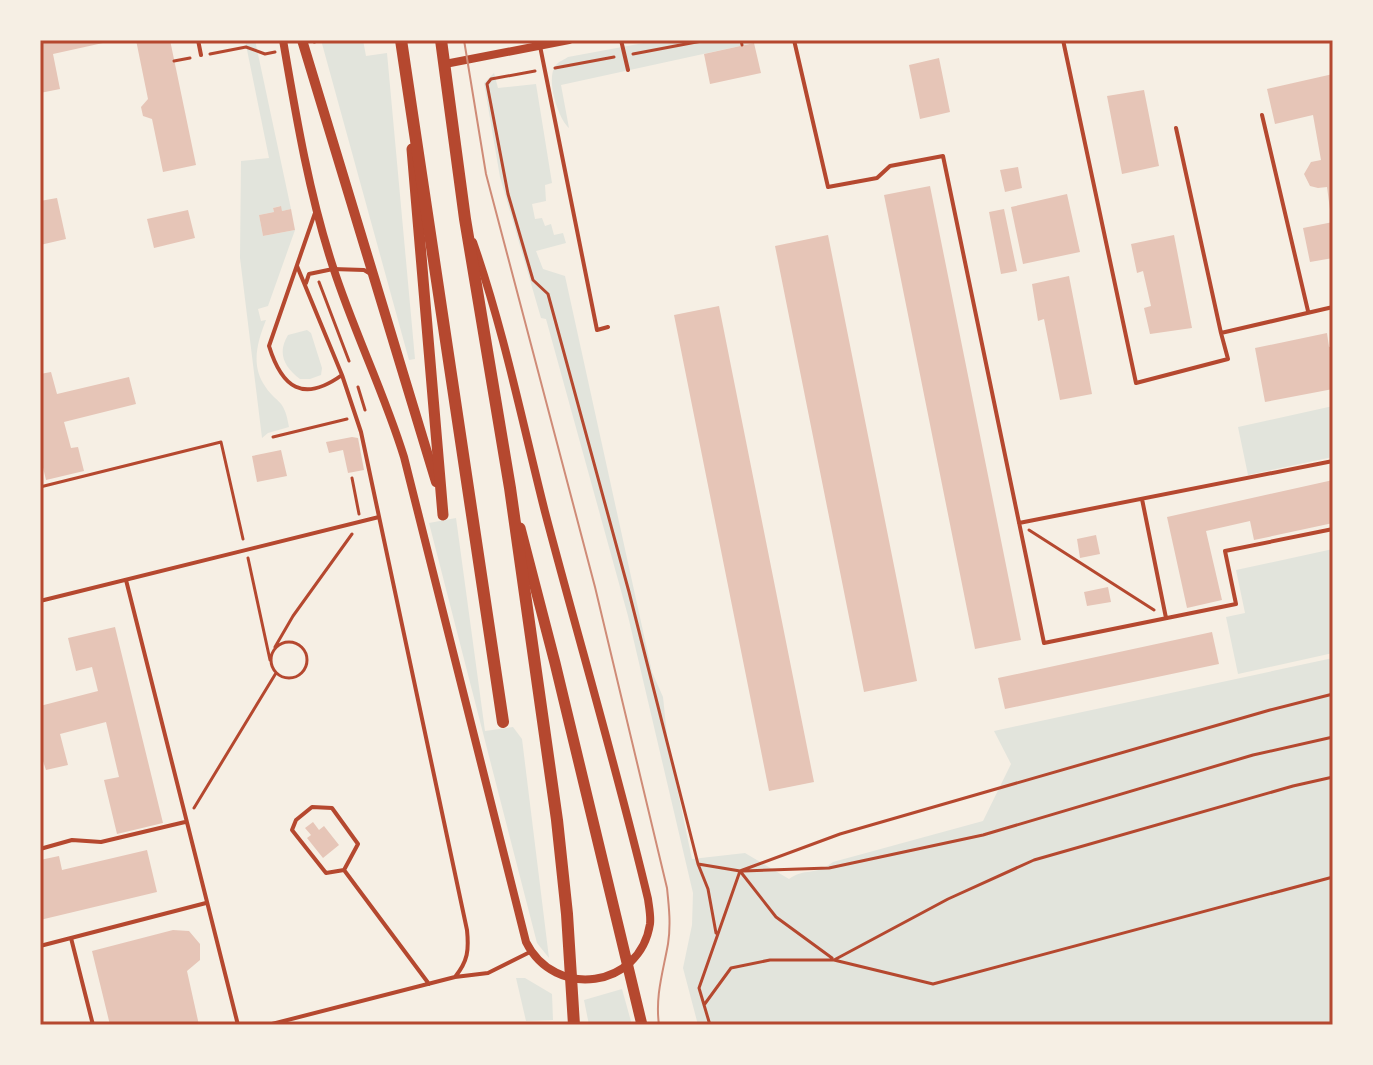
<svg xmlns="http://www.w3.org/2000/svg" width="1373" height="1065" font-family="Roboto,sans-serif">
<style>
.green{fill:#e2e4dc}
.building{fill:#e6c5b7}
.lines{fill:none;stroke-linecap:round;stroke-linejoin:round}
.path{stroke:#b5482f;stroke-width:3}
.service{stroke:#b5482f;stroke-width:4}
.minor{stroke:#b5482f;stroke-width:8}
.tertiary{stroke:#b5482f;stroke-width:10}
.secondary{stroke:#b5482f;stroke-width:11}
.primary{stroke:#b5482f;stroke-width:12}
.tram{stroke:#cf8b77;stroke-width:2}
.neatline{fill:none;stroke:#b5482f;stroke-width:3}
</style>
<rect width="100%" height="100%" fill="#f6efe4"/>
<path class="green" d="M245,40h10l36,169 -9,2 -2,-5 -7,2 1,4 -15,3 4,21 32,-6 -27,76 -10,3 3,12 5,-1c-8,20 -15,43 -3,63 13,22 21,13 26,44l-21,6 -6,5 -22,-180 1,-97 28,-3z
M321,40h42l3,16 21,-3 28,306 -6,1z
M660,40h107l-206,45 8,43c-11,-10 -24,-50 -13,-63 3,-4 8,-5 12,-8z
M494,73l4,15 38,-4 16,99 -7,2 1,16 -14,3 3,15 7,-1 3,8 6,-2 3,11 9,-2 3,10 -30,8 7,18 22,7 87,396 11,25 5,48 24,114 53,-6 44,26c17,-12 24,-2 44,-17l150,-41 28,-57 -17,-33 339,-73v367h-635l-15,-57 9,-43 1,-32 -65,-277 -82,-297 -5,-1 -41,-141 -16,-94z
M307,330l4,3 11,35 -1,7 -11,4h-10c-16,-12 -23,-26 -12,-44z
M1333,406v51l-85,18 -10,-48z
M456,518l29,213 28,-4 9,12 27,219 -12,-15 -108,-420z
M1333,549v104l-95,21 -12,-57 19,-4 -9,-43z
M516,978h9l27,16 1,26 -27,1z
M622,989l10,36h-43l-5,-25z"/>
<path class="building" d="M40,40h71l1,1 -59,13 7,35 -20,4z
M136,40h34l26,125 -33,7 -11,-53 -9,-3 -2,-9 7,-8z
M754,43l7,30 -51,11 -6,-30z
M939,58l11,54 -30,7 -11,-54z
M1333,74v143h-2l-4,-30 -9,1 -8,-2 -6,-12 7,-12 10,-2 -8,-45 -38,9 -8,-35z
M1144,90l15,76 -37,8 -15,-78z
M1018,167l4,21 -17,4 -5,-22z
M930,186l91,454 -46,9 -91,-454z
M1067,194l13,58 -57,12 -12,-57z
M57,198l9,41 -26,6v-44z
M281,206l1,5 9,-2 4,21 -32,6 -4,-21 15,-3 -1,-4z
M1004,209l13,62 -16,3 -12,-62z
M188,210l7,28 -41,10 -7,-29z
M1333,222v36l-23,4 -7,-34z
M828,235l89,446 -53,11 -89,-446z
M1174,235l18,93 -42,6 -6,-26 7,-2 -8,-35 -6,2 -6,-29z
M1069,276l23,118 -32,6 -16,-81 -6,2 -6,-37z
M719,306l95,476 -45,9 -95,-476z
M1327,333l2,14 4,-1v43l-68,13 -10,-54z
M51,372l6,22 72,-17 7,27 -72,18 7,26 7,-1 6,24 -38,9 -6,-25v-81z
M352,437l6,1 6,32 -16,3 -5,-23 -14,3 -3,-11z
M281,450l6,26 -30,6 -5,-26z
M1333,480v43l-79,17 -4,-19 -44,10 16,69 -35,8 -20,-91z
M1096,535l4,19 -20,4 -3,-19z
M1108,587l3,15 -24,4 -3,-14z
M115,627l48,196 -46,11 -13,-54 15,-3 -13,-55 -46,12 8,31 -22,5 -6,-18v-46l58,-15 -6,-24 -16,4 -8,-33z
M1212,632l7,32 -214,45 -7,-31z
M313,822l6,8 5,-4 15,19 -16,13 -16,-20 4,-3 -6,-7z
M147,850l10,42 -117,28v-60l19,-4 3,14z
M173,930l16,1 11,13v16l-13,11 12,54h-89l-18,-74z"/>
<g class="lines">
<path class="path" d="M741,40l1,5
M314,42l8,-2
M210,54l36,-7 19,7 10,-2
M633,54l74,-14
M174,61l16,-3
M555,68l59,-11
M535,71l-44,8 -4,5 21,110 25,86 15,14 81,298 69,272 42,7 100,-37 430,-124 63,-16
M319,282l30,79
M358,387l7,23
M273,437l74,-18
M352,478l7,36
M40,487l181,-45 22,97
M1029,530l125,80
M248,558l22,102
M271 660a18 18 0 1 1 36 0a18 18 0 1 1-36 0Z
M275,647l18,-31 59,-82
M194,808l82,-135
M698,864l10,25 8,44
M740,871l36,46 56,41
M743,871l86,-3 154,-33 270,-80 80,-18
M834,960l114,-61 86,-39 259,-74 40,-9
M704,1005l27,-37 39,-8h64l99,24 400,-107
M710,1025l-11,-37 41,-117"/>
<path class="service" d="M198,40l3,15
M621,40l7,30
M794,40l34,147 49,-9 13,-12 53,-10 101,487 192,-39 -11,-53 108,-22
M1063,40l73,343 92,-24 -7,-26
M540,46l57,284 11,-3
M1262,115l46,196
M1176,128l45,205 112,-26
M315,213l-46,133c13,42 34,57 73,29
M297,266l45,109 19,57 106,498c2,20 1,31 -12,47
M306,283l3,-9 24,-5 31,1 5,3
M1142,499l24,119
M1019,523l314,-62
M126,580l112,445
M40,601l339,-84
M40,849l32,-9 29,2 84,-20
M344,870l14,-26 -26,-36 -20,-1 -16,13 -4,10 34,43 18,-3 85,114
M71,938l22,87
M40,946l166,-43
M268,1025l187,-48 33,-4 42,-21"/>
<path class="minor" d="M283,40c13,76 26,154 50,227 21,65 51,125 71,190l122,485c29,58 114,46 124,-18 1,-8 -1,-17 -2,-25 -31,-130 -69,-258 -103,-387 -23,-91 -41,-181 -72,-270
M445,64l124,-24"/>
<path class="tertiary" d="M302,40l134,442"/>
<path class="secondary" d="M412,149l31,366
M520,528l35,135 87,362"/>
<path class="primary" d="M401,40l102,682
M441,40l24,179 45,269 47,332 10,94 7,111"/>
<path class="tram" d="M464,40l22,134 109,413 72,301c2,19 4,37 1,56 -5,28 -13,52 -9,81"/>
</g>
<rect width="1373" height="1065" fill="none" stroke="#f6efe4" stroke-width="84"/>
<rect x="42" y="42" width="1289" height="981" class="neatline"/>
</svg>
